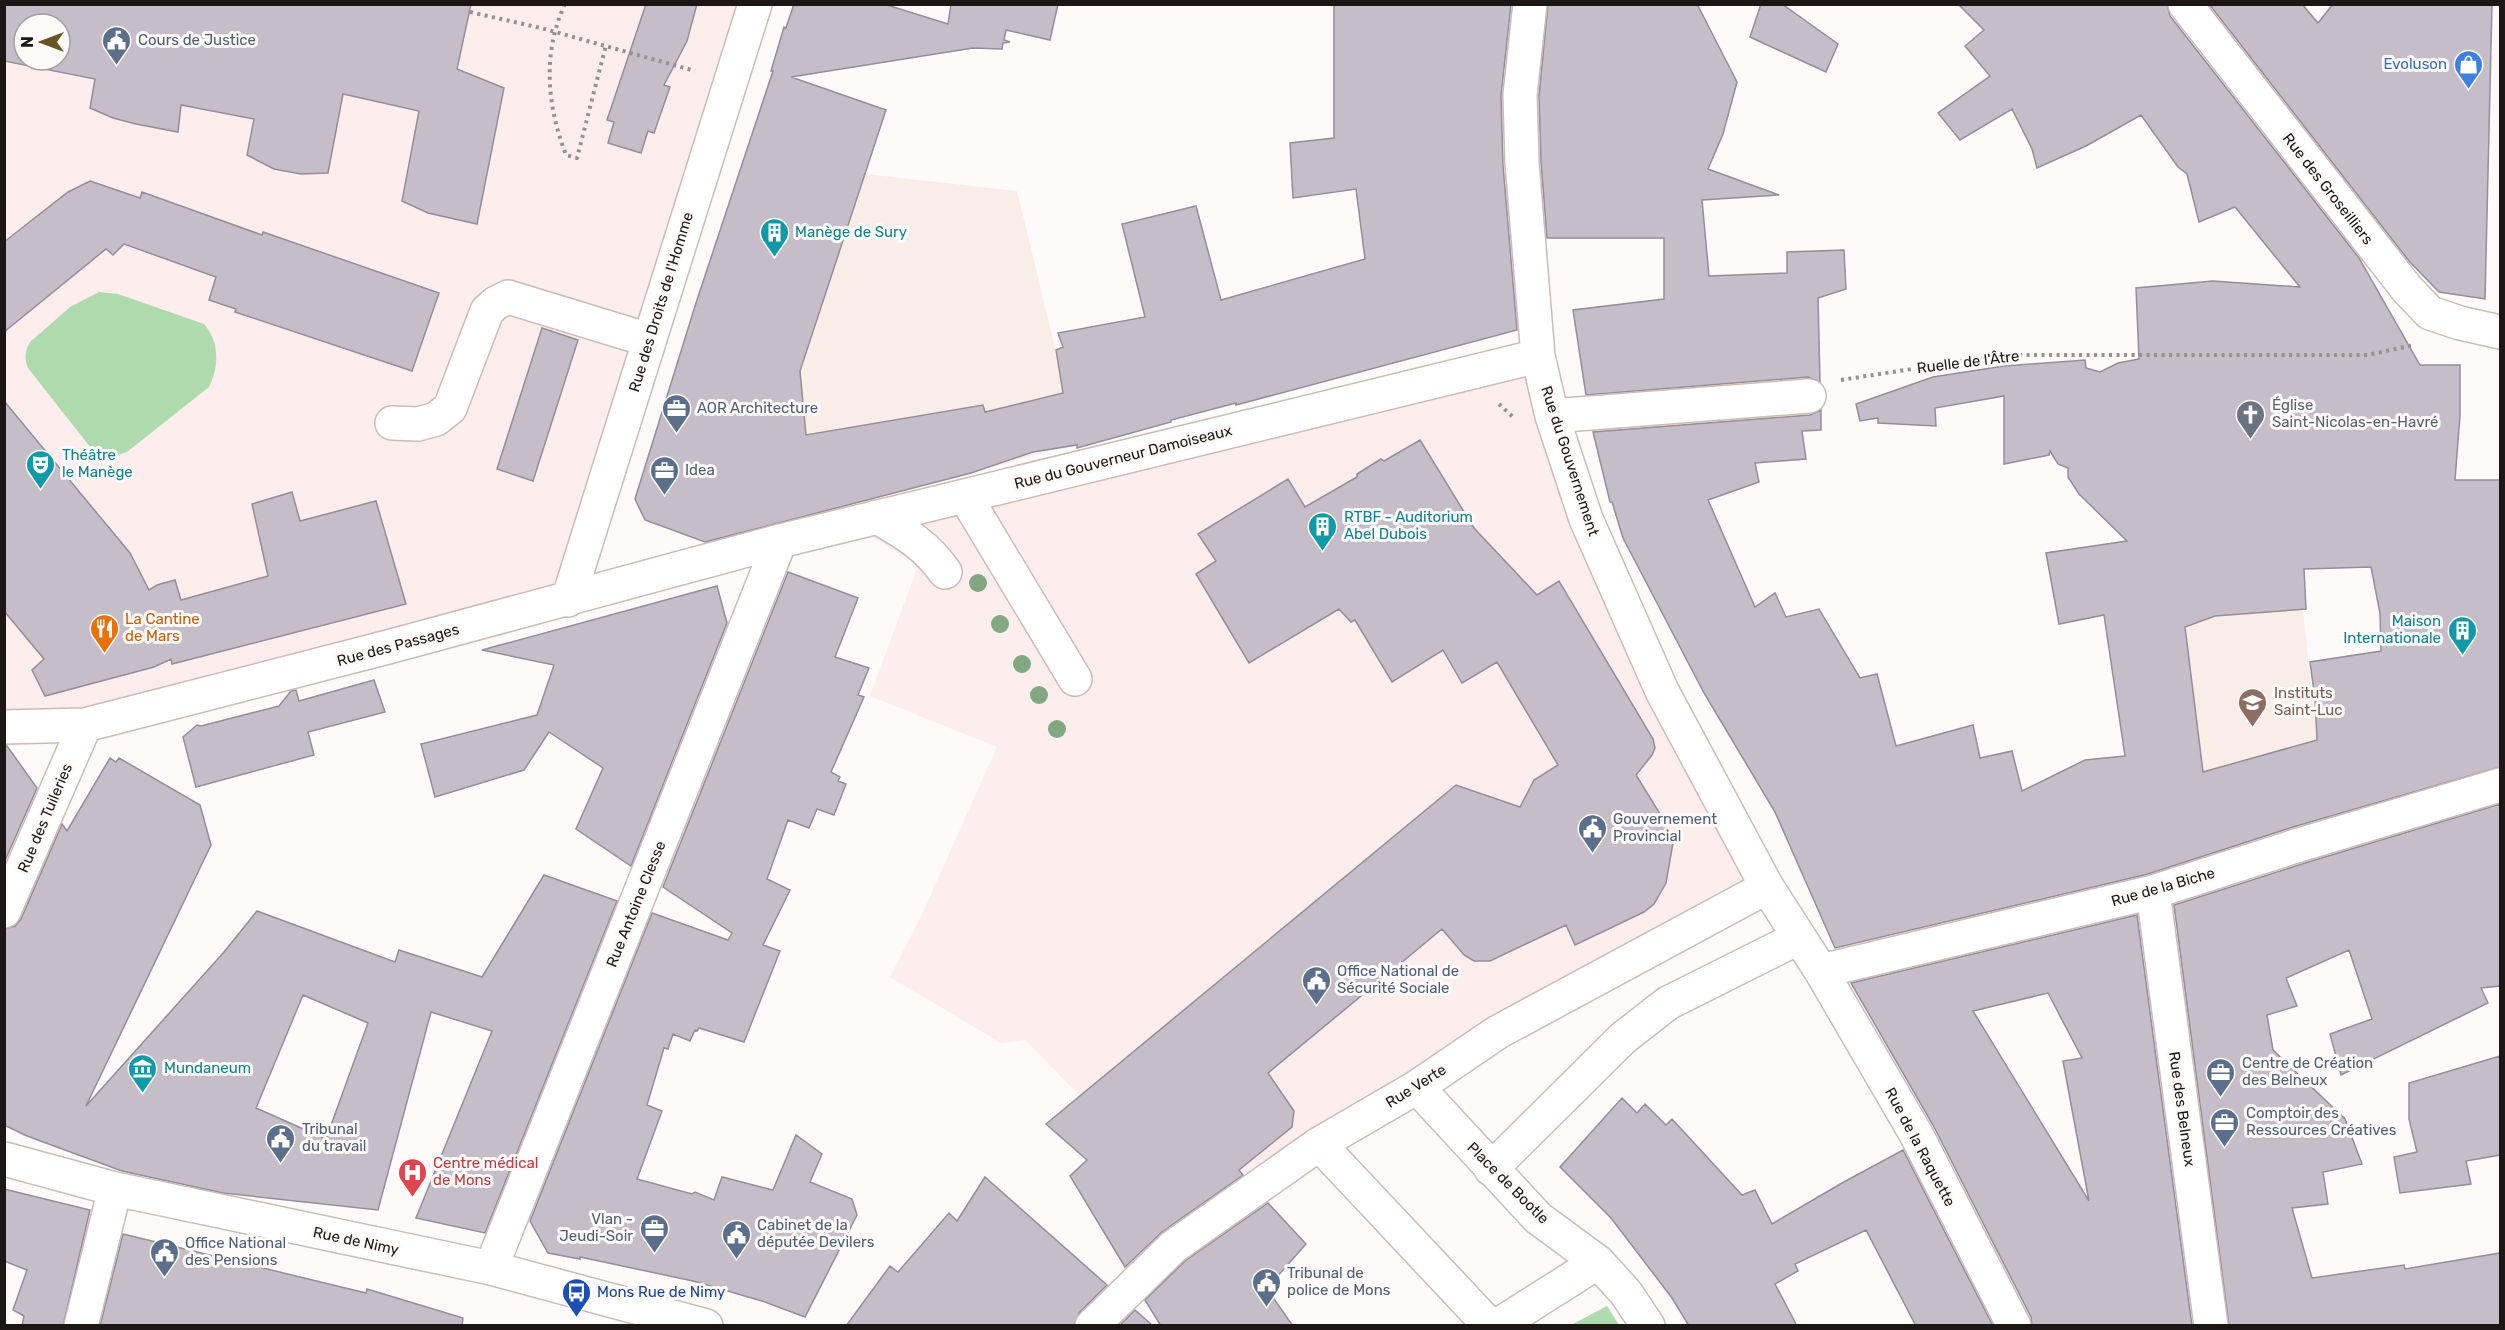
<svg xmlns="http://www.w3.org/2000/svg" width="2505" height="1330" font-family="Rubik,sans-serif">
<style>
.commercial{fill:#fdedec;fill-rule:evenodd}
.built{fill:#f9ede8}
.green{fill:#afdaae}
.building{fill:#c5bdc8;stroke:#958d98;stroke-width:1.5;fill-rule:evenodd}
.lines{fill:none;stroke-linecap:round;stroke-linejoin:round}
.minor-casing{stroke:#cabcb7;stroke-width:36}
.path{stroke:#95918f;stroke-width:4;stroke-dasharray:3 4.5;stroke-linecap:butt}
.minor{stroke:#fff;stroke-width:33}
.tree{fill:#81a883}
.labels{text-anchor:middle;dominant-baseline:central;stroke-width:6;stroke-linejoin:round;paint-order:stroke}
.service-label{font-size:15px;fill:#4e5e75;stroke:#fdfaf9;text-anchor:start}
.shop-label{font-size:15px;fill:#366cbe;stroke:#fdfaf9;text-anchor:end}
.street-label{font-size:15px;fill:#1c1715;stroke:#fdfaf9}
.culture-label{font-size:15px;fill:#0d838f;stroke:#fdfaf9;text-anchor:start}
.worship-label{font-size:15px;fill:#5b616d;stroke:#fdfaf9;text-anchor:start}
.food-label{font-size:15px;fill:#c56008;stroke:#fdfaf9;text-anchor:start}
.education-label{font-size:15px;fill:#785e54;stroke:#fdfaf9;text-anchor:start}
.health-label{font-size:15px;fill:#be3a42;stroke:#fdfaf9;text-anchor:start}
.transit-label{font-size:15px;fill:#164399;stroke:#fdfaf9;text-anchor:start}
</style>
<rect width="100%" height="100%" fill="#fdfaf9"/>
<path class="commercial" d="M5,5h750l-187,595 -563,127zM24,24h36v36h-36z
M1538,356l14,60 215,471 -601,349 -56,-60 -19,-69 -66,-67 -24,3 -111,-66 33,-65 74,-165 -127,-51 48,-130 -67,-43z"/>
<path class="built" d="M771,73h6l109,37 -21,64 152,17 49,202 -19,4 14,51 -291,79 -7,-21 -64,-16 9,53 -63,-23 -10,-21 61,-196z
M2298,562l20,193h6l20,76 -45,14 -8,-26 -93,-44 -29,-209z"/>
<path class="green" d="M99,292l19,2 86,30c16,18 15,43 5,63l-82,65 -13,4 -20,-4 -66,-84c-4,-10 -3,-17 2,-26l40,-35z
M1607,1306l12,19h-48z"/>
<path class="building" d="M4,4h467l-14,65 47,19 -27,136 -49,-11 -26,-12 17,-90 -76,-17 -15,79 -27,1 -27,-5 -27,-14 7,-36 -73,-14 -3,27 -42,-8 -23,-6 -23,-10 5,-29 -91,-18zM24,24h36v36h-36z
M646,4h51l-10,37 -23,44 6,2 -16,46 -6,-2 -7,22 -33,-10 6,-21 -7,-2z
M794,4h90l64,20 3,-20h107l-8,36 -44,-10 -2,10 6,2 -7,1 -1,6 -29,-1 -182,29 95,33 -86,261 6,64 177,-30 2,7 78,-19 -7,-43 7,-3 -5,-14 87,-16 -23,-93 74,-18 25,94 144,-41 -9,-70 -63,9 -3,-55 44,-5v-134h177l-10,92 2,69 14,165 -281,75v-2l-65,17v2l-94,26v-3l-44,7 -62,21 -266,69 -60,-22 -10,-21 61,-196 77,-232h-2l13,-44 2,1z
M1548,4h149l40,78 -14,52 -15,35 71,26 -77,5 7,76 78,-3v-21l57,-2 2,39 -28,9 2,84 -12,-5 -222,18 -13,-85 91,-11v-61h-117l-6,-76 -2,-66z
M1761,4h21l56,40 -12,28 -76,-35z
M1958,4h209l3,12 189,242 61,107h40v50l-5,65h45v287l-207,60 -145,47 -313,74 -60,-136 -71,-119 -81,-155 -11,-36h-2l-17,-70 217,-17 11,-5v20l-19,1 4,28 -51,4 4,19 -51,18 47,107 20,-14 11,24 33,-8 41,69 17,-4 19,72 77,-21 7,33 32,-7 10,40 63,-31 40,-4 -21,-141 -45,9 -13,-71 81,-12 -48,-47 -11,-17v-9l-10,-4 -8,-13 -1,4 -45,9v-68l-69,12 1,18 -58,-3v-5l-18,3 -4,-17 77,-27 71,-11 81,-6 1,8 14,4 18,-9 21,-4 -3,-71 77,-7 87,6 -65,-80 -36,15 -12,-48 -9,-7 -37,-52 -55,31 -49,22 -5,-19 -20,-40 -52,31 -22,-27 52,-37 -25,-30 19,-16zM2371,567l9,46 1,38 -71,11 5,37 2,41 -114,32 -18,-145 30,-11 91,-7 -2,-40z
M2209,4h93l16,19 15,-19h159l-7,295 -46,-7 -30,-31z
M90,181l50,17 2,-6 120,43 1,-3 176,61 -27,78 -177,-59 1,-3 -27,-9 7,-23 -92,-33 -11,11 -7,-6 -102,83v-90l64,-50z
M542,328l36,12 -45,141 -36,-12z
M4,401l126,152 19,37 8,-5 18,-5 6,20 87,-24 -16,-72 40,-12 8,29 76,-20 30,103 -234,60 -1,-5 -17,8 -109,29 -13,-26 12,-11 -40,-48z
M1420,440l54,88 63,67 22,-14 94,158 2,9 -3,7 -16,20 26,42 11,26 -7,40 -12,21 -10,8 -69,33 -9,-20 -76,36h-16l-10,-6 -22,-26 -174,144 26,38 -2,16 -53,43 4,5 -81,57 -37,35 -55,-91 17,-16 -41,-36 410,-339 64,22 14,-27 24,-15 -61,-103 -35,21 -19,-33 -51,32 -37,-62 -4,2 -12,-13 -90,54 -53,-89 20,-13 -18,-27 90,-55 17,28 52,-30v-3l24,-15 3,2z
M788,572l70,26 -23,59 34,11 -11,27 6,2 -33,75 9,5 -2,4 8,3 -12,31 -17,-6 -8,19 -21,-8 -21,59 23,11 -27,55 17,6 -36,91 -45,-14 -2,3 -2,-1 -5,11 -17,-7 -5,15 -4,-1 -17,57 15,6 -25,68 55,15 3,-2 19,8 8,-23 51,13 23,-55 26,19 -12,28 42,17 5,16 -52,102 -43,-16 -69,-20 -113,-24v2l-32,-6 -18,-32 122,-308 76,27 4,-7 -69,-46z
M717,586l10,37 -96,243 -55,-37 27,-61 -54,-36 -25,38 -89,27 -14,-53 116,-29 17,-50 -72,-15z
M374,680l11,32 -77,20 6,23 -118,32 -13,-50 14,-12 4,1 78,-20 12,-15 5,-1 3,11z
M4,746h3l30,42 -33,75z
M110,758l6,4 3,-4 81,47 11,40 -125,261 138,-154 33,-41 138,51 4,-12 83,27 62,-102 73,26 -132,332 -69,-15 76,-187 -61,-19 -53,198 -155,-17 -101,-22 -95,-35 -23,-11v-196l11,-3 6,-7 41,-95 5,7zM303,995l65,28 -42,116 -70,-31z
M2500,804v182l-19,2 7,15 -147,72 -11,-41 42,-15 -23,-69 -63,28 11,28 -30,9 6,35 72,69 17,45 -39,8 5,32 -36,4 20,70 92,-13 1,4 95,-16v73h-271l-55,-421 131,-42z
M2137,915l55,411h-160l-1,-9 -98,-192 -82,-142zM2048,993l34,65 -19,3 26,140 -116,-190z
M2500,1056v99l-34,6 5,23 -71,9 -6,-36 23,-5 -8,-33v-36z
M1622,1098l15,15 8,-9 21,21 6,-6 70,76 13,-5 17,34 70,-41 61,-33 90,176h-77l-50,-96 -71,34 3,7 -23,13 22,42h-108l-17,-28 -61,-80 -51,-51z
M985,1177l122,108 -28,28 -5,13h-228l44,-60 8,6 51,-59 8,8z
M4,1189l86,21 -27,116h-41l2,-10 -11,-6 14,-40 -23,-9z
M1268,1203l38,41 -31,35 1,2 -9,8 26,37h-132l-16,-26 40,-39z
M123,1234l243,59 1,-4 96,29 -1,8h-362z
M1135,1310l18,16h-34z"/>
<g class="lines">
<defs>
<path id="minor" d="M1530,4l-10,91 2,68 16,193 14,60 34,103 76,172 105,196 54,84 95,163 98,192
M2185,4l222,285 23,24 30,10 40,9
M1552,416l257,-20
M392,423l26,1 18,-5 14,-11 37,-97 9,-8 12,-6 141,43
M965,496l110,183
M877,517c29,17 48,27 68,55
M568,600l187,-596
M4,727l81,-2 303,-78 392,-106 758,-185
M2153,892l58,434
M4,911l81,-186
M1821,971l332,-79 146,-47 201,-60
M1417,1087l121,131 60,44 28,31 22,33
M1319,1144l171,182
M4,1159l111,30 376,79 215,58
M1491,1169l132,-131 45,-35 130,-65
M491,1268l289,-727
M81,1326l34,-137
M1092,1326l81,-79 146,-103 98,-57 81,-55 269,-145
M1497,1326l101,-64"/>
</defs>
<use href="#minor" class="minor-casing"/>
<path class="path" d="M565,4c-23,49 -18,102 1,151l11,3 29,-113
M470,12l71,16 154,43
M1841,380l161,-25h366l45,-10
M1499,404l14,13"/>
<use href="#minor" class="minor"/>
</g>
<g class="tree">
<circle cx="978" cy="583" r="9"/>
<circle cx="1000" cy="624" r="9"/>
<circle cx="1022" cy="664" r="9"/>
<circle cx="1039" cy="695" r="9"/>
<circle cx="1057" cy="729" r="9"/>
</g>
<defs>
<symbol id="civic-pin" viewBox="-11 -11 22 30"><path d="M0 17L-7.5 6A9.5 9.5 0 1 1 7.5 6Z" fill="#5c6f8a" stroke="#fdfaf9"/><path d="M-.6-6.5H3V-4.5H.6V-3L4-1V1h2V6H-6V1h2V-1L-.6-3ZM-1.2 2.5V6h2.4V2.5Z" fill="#fff"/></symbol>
<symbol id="shop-pin" viewBox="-11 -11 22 30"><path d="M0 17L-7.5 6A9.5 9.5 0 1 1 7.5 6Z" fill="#3f7fe0" stroke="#fdfaf9"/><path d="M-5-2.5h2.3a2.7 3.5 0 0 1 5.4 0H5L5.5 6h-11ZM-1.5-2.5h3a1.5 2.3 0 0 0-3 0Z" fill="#fff"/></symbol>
<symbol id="building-pin" viewBox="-11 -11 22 30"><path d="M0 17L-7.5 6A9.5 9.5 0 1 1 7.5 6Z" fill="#0f9aa8" stroke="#fdfaf9"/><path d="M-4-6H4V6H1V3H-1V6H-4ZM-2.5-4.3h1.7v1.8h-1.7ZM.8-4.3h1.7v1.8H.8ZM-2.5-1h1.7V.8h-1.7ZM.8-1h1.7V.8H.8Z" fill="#fff"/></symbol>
<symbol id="office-pin" viewBox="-11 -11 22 30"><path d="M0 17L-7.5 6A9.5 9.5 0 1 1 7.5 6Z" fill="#5c6f8a" stroke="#fdfaf9"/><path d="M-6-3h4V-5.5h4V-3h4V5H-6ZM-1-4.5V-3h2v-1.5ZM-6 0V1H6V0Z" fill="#fff"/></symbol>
<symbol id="church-pin" viewBox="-11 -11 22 30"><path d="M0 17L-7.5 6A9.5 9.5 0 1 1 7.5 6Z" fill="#6b7280" stroke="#fdfaf9"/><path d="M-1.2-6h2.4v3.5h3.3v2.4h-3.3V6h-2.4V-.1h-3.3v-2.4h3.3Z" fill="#fff"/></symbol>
<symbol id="theatre-pin" viewBox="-11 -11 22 30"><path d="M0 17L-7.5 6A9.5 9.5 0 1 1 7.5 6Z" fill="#0f9aa8" stroke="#fdfaf9"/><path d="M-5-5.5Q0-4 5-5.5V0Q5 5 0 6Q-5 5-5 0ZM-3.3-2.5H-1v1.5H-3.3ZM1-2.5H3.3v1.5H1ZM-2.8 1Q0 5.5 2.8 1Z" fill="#fff"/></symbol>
<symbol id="restaurant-pin" viewBox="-11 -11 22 30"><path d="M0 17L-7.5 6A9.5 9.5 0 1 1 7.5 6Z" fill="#e8710a" stroke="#fdfaf9"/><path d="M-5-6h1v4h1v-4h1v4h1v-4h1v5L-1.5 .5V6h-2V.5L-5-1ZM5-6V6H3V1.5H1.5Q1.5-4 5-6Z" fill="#fff"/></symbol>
<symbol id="school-pin" viewBox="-11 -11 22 30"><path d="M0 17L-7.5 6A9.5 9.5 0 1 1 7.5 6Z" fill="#8d6e63" stroke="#fdfaf9"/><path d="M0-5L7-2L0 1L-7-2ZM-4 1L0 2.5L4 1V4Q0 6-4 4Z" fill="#fff"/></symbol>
<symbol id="museum-pin" viewBox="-11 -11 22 30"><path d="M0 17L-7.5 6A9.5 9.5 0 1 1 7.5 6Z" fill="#0f9aa8" stroke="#fdfaf9"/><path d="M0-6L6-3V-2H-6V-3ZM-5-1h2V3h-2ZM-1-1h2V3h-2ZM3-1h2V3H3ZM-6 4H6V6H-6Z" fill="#fff"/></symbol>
<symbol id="hospital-pin" viewBox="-11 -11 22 30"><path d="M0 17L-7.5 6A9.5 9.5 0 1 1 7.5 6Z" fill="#e0444e" stroke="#fdfaf9"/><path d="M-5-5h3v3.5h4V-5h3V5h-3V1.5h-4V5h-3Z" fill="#fff"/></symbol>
<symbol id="bus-pin" viewBox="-11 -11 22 30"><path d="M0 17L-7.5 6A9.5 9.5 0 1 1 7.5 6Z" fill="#1a4fb4" stroke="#fdfaf9"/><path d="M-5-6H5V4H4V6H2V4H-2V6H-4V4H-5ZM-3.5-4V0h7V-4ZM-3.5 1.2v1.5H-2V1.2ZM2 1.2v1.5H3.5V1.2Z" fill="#fff"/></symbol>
</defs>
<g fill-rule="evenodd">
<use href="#civic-pin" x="100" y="24" width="33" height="45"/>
<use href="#shop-pin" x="2452" y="48" width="33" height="45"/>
<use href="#building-pin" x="758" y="216" width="33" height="45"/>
<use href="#office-pin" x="660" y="392" width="33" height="45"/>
<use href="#church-pin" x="2234" y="398" width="33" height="45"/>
<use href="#theatre-pin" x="24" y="448" width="33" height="45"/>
<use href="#office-pin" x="648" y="454" width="33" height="45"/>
<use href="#building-pin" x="1306" y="510" width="33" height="45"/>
<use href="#restaurant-pin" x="88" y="612" width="33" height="45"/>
<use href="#building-pin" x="2446" y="614" width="33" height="45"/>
<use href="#school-pin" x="2236" y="686" width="33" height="45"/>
<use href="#civic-pin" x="1576" y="812" width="33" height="45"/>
<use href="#civic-pin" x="1300" y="964" width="33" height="45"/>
<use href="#museum-pin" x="126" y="1052" width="33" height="45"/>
<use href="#office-pin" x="2204" y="1056" width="33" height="45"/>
<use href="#office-pin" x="2208" y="1106" width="33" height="45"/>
<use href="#civic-pin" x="264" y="1122" width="33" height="45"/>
<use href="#hospital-pin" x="396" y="1156" width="33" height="45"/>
<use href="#office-pin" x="638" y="1212" width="33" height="45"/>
<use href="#civic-pin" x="720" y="1218" width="33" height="45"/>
<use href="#civic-pin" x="148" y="1236" width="33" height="45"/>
<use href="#civic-pin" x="1250" y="1266" width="33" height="45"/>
<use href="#bus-pin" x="560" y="1276" width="33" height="45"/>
</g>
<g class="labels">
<g class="service-label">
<text x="138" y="40">Cours de Justice</text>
<text x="697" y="408">AOR Architecture</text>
<text x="685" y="470">Idea</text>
<text x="1613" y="819">Gouvernement<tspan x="1613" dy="17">Provincial</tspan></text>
<text x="1337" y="971">Office National de<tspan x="1337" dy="17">Sécurité Sociale</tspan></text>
<text x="2242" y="1063">Centre de Création<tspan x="2242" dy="17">des Belneux</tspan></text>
<text x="2246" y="1113">Comptoir des<tspan x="2246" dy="17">Ressources Créatives</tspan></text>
<text x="302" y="1129">Tribunal<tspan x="302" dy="17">du travail</tspan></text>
<text x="633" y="1219" text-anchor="end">Vlan -<tspan x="633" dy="17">Jeudi-Soir</tspan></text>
<text x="757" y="1225">Cabinet de la<tspan x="757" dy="17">députée Devilers</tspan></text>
<text x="185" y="1243">Office National<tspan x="185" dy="17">des Pensions</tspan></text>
<text x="1287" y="1273">Tribunal de<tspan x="1287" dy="17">police de Mons</tspan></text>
</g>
<g class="shop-label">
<text x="2447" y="64">Evoluson</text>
</g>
<g class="street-label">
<text transform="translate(2328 189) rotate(52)">Rue des Groseilliers</text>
<text transform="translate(661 302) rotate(-73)">Rue des Droits de l'Homme</text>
<text transform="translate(1968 362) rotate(-7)">Ruelle de l'Âtre</text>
<text transform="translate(1123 457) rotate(-14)">Rue du Gouverneur Damoiseaux</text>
<text transform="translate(1570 461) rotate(72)">Rue du Gouvernement</text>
<text transform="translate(398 645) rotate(-15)">Rue des Passages</text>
<text transform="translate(45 818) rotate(-67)">Rue des Tuileries</text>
<text transform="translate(2163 887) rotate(-16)">Rue de la Biche</text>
<text transform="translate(636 904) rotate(-68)">Rue Antoine Clesse</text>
<text transform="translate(1416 1086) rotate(-32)">Rue Verte</text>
<text transform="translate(2182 1109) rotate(82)">Rue des Belneux</text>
<text transform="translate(1920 1147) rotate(62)">Rue de la Raquette</text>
<text transform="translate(1508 1183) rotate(45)">Place de Bootle</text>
<text transform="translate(356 1241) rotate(12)">Rue de Nimy</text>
</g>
<g class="culture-label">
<text x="795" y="232">Manège de Sury</text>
<text x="62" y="455">Théâtre<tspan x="62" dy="17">le Manège</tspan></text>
<text x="1344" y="517">RTBF - Auditorium<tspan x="1344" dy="17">Abel Dubois</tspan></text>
<text x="2441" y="621" text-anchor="end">Maison<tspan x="2441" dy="17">Internationale</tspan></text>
<text x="164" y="1068">Mundaneum</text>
</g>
<g class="worship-label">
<text x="2272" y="405">Église<tspan x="2272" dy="17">Saint-Nicolas-en-Havré</tspan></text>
</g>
<g class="food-label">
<text x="125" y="619">La Cantine<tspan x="125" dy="17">de Mars</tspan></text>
</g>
<g class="education-label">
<text x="2274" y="693">Instituts<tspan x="2274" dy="17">Saint-Luc</tspan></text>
</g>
<g class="health-label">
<text x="433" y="1163">Centre médical<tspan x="433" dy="17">de Mons</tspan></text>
</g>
<g class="transit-label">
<text x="597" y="1292">Mons Rue de Nimy</text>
</g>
</g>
<rect width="2505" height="1330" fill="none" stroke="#1c1715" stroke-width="12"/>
<g transform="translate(42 42) rotate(270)"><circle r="28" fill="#fdfaf9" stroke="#a39f9e" stroke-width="1.5"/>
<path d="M0-4.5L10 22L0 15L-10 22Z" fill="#695423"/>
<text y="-9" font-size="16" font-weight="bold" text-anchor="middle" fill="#1c1715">N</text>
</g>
</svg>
